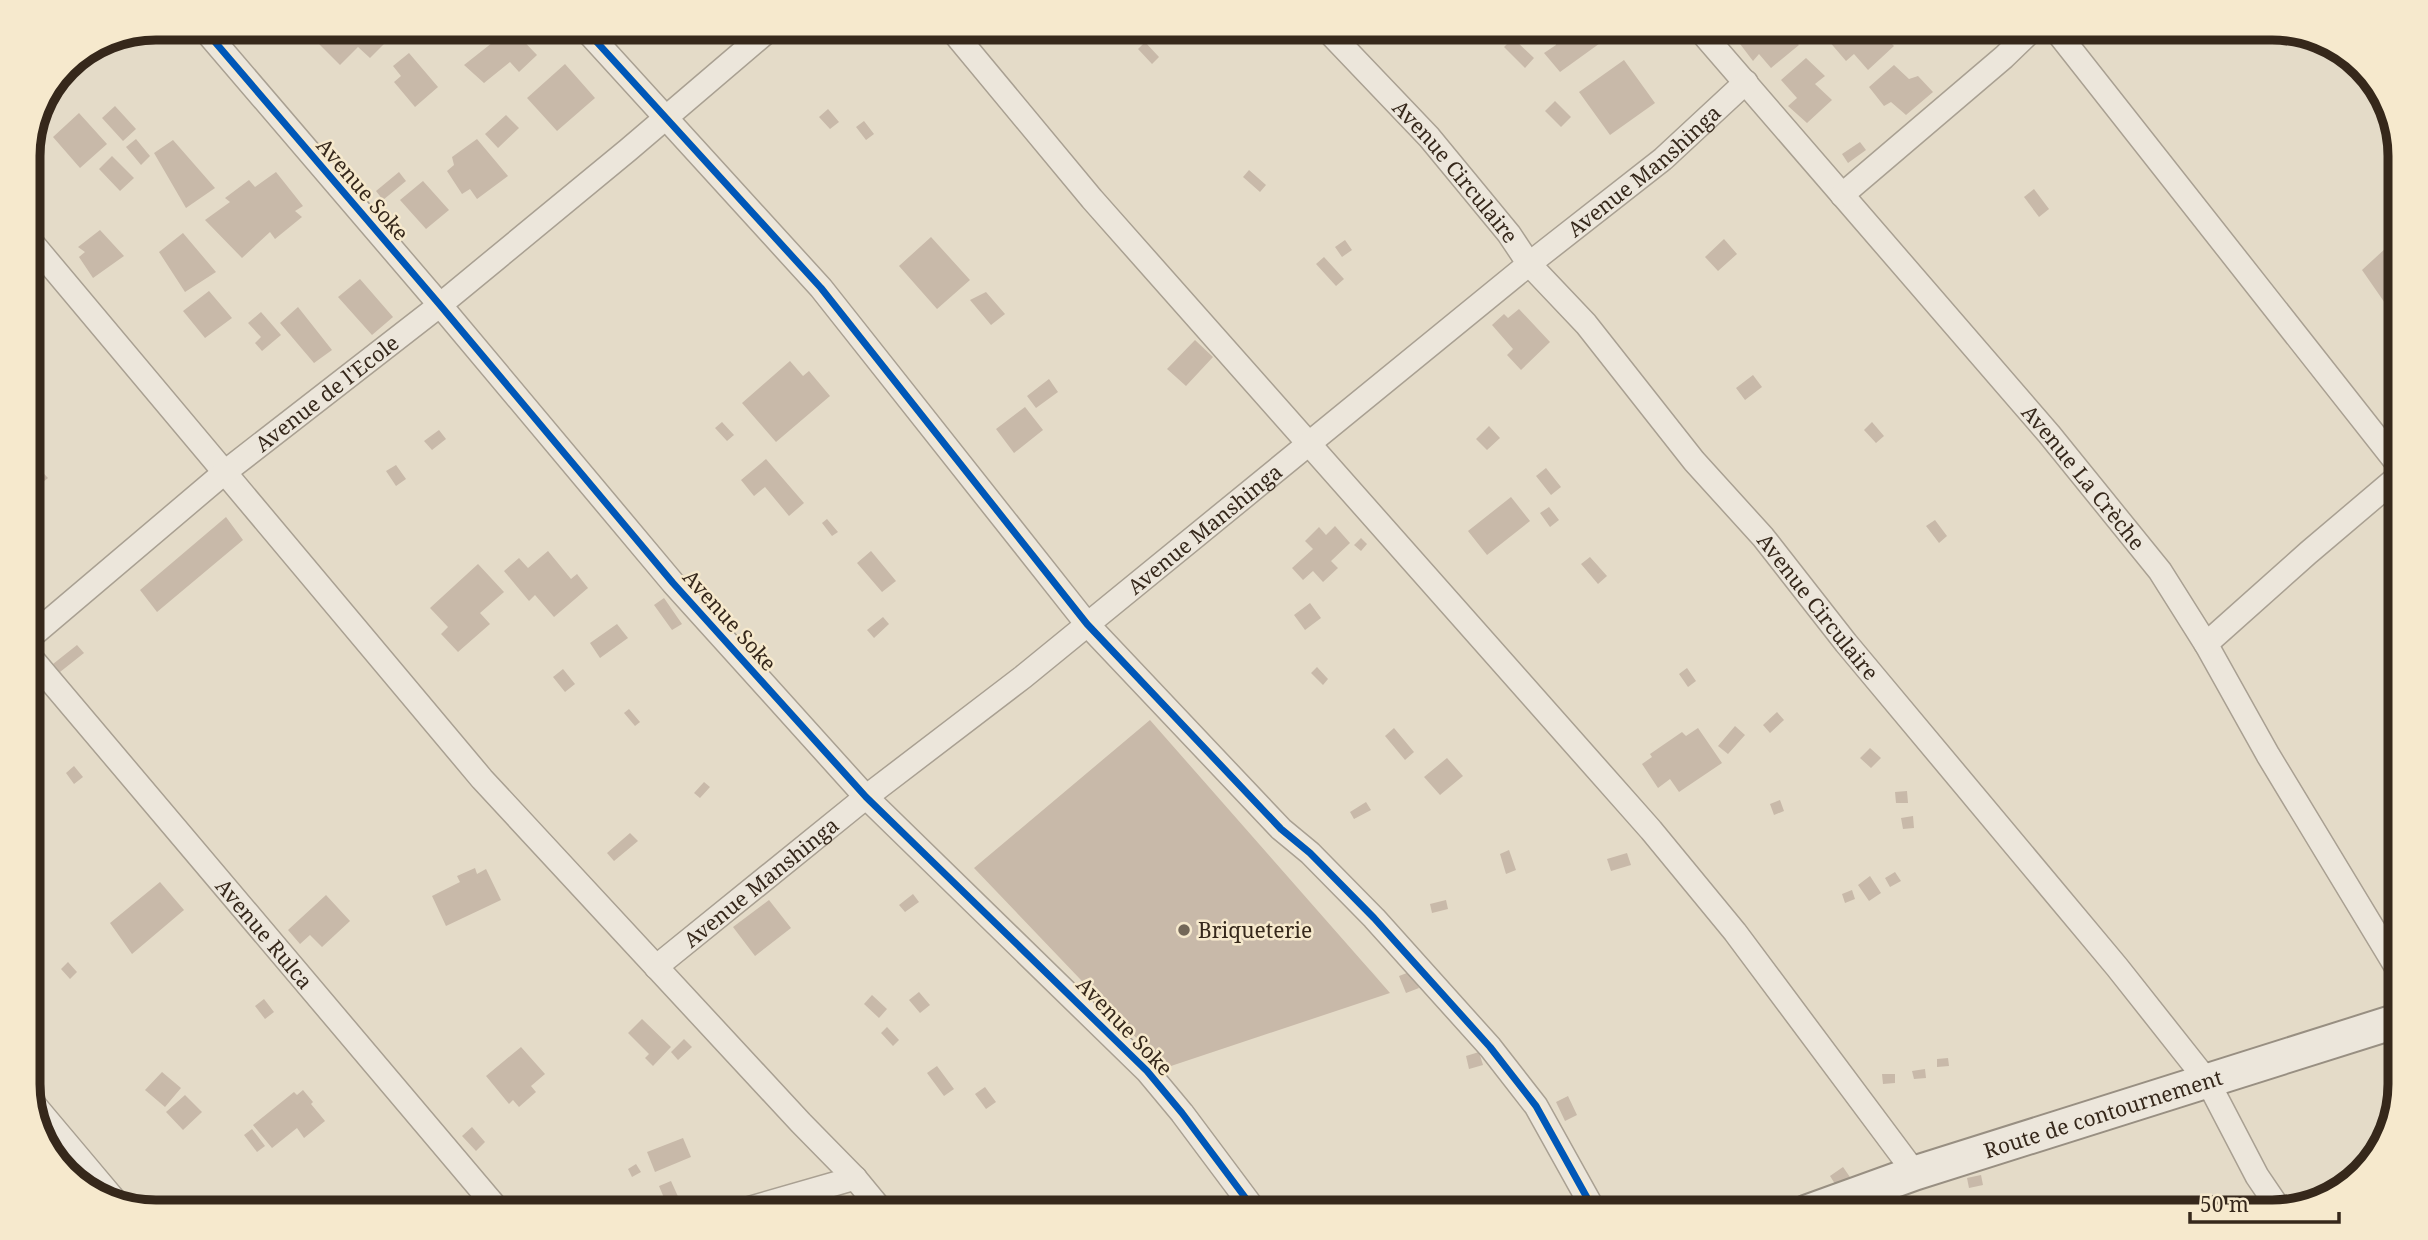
<svg xmlns="http://www.w3.org/2000/svg" width="2428" height="1240" font-family="'Noto Serif',serif">
<style>
.building{fill:#c8b9a9}
.lines{fill:none;stroke-linecap:round;stroke-linejoin:round}
.street-casing{stroke:#a9a092;stroke-width:26}
.secondary-casing{stroke:#988f82;stroke-width:37}
.street{stroke:#ece6db;stroke-width:23}
.secondary{stroke:#ece6db;stroke-width:33}
.cycleway-casing{stroke:#f6e9cd;stroke-width:11}
.cycleway{stroke:#0057b8;stroke-width:7}
.poi-dot{fill:#736758;stroke:#f6e9cd;stroke-width:2.5}
.labels{text-anchor:middle;dominant-baseline:central;stroke-width:5;stroke-linejoin:round;paint-order:stroke}
.street-label{font-size:21px;fill:#36281b;stroke:#f6e9cd}
.poi-label{font-size:21px;fill:#36281b;stroke:#f6e9cd;text-anchor:start}
.rim{fill:none;stroke:#36281b;stroke-width:9}
</style>
<rect width="100%" height="100%" fill="#e4dbc8"/>
<path class="building" d="M305,28h76l10,9 -21,21 -12,-11 -18,18 -36,-36z
M396,28h26l-15,13z
M511,28l26,27 -18,17 -9,-10 -26,21 -20,-18z
M1563,28h58l-61,44 -16,-19 12,-8 -1,-6 11,-6z
M1751,28h16l5,8 11,-7 16,16 -28,23 -12,-14 -6,7 -16,-21z
M1843,28h18l7,9 10,-7 16,16 -26,24 -14,-16 -8,7 -18,-21z
M1513,38l21,20 -9,10 -21,-21z
M1145,42l14,15 -7,7 -14,-15z
M409,53l29,34 -23,20 -21,-25 7,-6 -8,-10z
M1806,58l19,18 -10,8 17,16 -25,23 -19,-17 9,-8 -16,-18z
M1624,60l31,43 -45,32 -31,-43z
M565,64l30,34 -38,33 -30,-33z
M1894,65l15,14 9,-3 15,16 -27,23 -15,-13 -7,4 -15,-19z
M1555,101l16,16 -10,10 -16,-16z
M115,106l21,23 -13,12 -21,-23z
M828,109l11,13 -9,7 -11,-12z
M79,113l28,31 -27,24 -27,-31z
M506,115l13,13 -21,20 -13,-14z
M864,121l10,13 -8,6 -10,-13z
M136,139l14,17 -9,9 -15,-18z
M477,139l31,37 -31,23 -7,-10 -8,5 -15,-23 7,-6 -2,-8z
M173,140l42,48 -29,20 -32,-55z
M1860,142l6,8 -18,13 -6,-9z
M112,156l22,22 -14,13 -21,-22z
M1249,170l17,15 -6,7 -17,-15z
M276,172l27,34 -8,5 7,6 -27,22 -5,-7 -28,26 -37,-38 25,-18 -5,-4 24,-18 6,7z
M399,172l7,9 -23,19 -7,-9z
M423,181l26,29 -23,19 -26,-29z
M2034,189l15,20 -10,8 -15,-20z
M100,230l24,26 -31,22 -14,-21 6,-5 -7,-5z
M183,233l33,39 -31,20 -26,-40z
M931,237l39,43 -33,29 -38,-43z
M1724,239l13,15 -19,17 -13,-14z
M1345,240l7,10 -10,7 -7,-10z
M2387,247l13,15v32l-13,12 -25,-36z
M1324,257l20,22 -8,7 -20,-22z
M360,279l33,38 -21,18 -34,-38z
M209,291l23,27 -27,20 -22,-27z
M986,292l19,22 -14,11 -21,-25z
M298,307l34,43 -18,13 -34,-40z
M1519,309l31,33 -29,28 -14,-15 6,-6 -21,-24 12,-11 4,4z
M261,312l20,23 -19,16 -7,-8 6,-6 -13,-14z
M1195,340l18,17 -27,29 -19,-17z
M790,361l13,15 6,-5 21,25 -54,46 -34,-39z
M1753,375l9,12 -17,13 -9,-12z
M1049,379l9,13 -22,16 -9,-12z
M1025,407l18,23 -29,23 -18,-24z
M722,422l12,13 -7,6 -12,-13z
M1872,422l12,14 -8,7 -12,-13z
M1489,426l11,12 -13,12 -11,-11z
M439,430l7,9 -14,11 -8,-9z
M766,459l38,44 -15,13 -24,-29 -11,9 -13,-16z
M31,460l17,18 -11,9 -9,-10v-15z
M396,465l10,14 -10,7 -10,-15z
M1546,468l15,19 -10,8 -15,-19z
M1511,497l19,24 -43,34 -19,-24z
M1549,507l10,13 -9,7 -10,-14z
M226,517l17,23 -86,72 -17,-22z
M827,519l11,13 -6,4 -10,-13z
M1935,520l12,16 -8,7 -13,-17z
M1335,526l15,17 -19,18 7,7 -15,14 -10,-11 -10,9 -11,-12 21,-19 -8,-8 14,-14 7,8z
M1361,538l6,6 -6,7 -7,-6z
M548,551l23,28 6,-5 11,14 -34,29 -19,-22 -6,6 -25,-30 15,-13 9,10z
M871,551l25,30 -14,11 -25,-29z
M1590,557l17,19 -9,8 -17,-20z
M478,564l26,28 -24,21 10,11 -32,28 -17,-18 7,-7 -18,-19z
M664,598l18,26 -10,6 -18,-25z
M1310,603l11,15 -16,12 -11,-15z
M883,617l6,7 -15,14 -7,-8z
M617,624l11,14 -28,20 -10,-15z
M77,645l7,8 -24,19 -7,-8z
M1317,667l11,12 -5,6 -12,-12z
M1687,668l9,13 -8,6 -9,-13z
M563,669l12,15 -10,8 -12,-15z
M629,709l11,13 -5,4 -11,-13z
M1777,712l7,8 -14,13 -7,-8z
M1150,720l240,273 -225,75 -191,-200z
M1735,726l10,9 -17,19 -10,-8z
M1394,728l20,24 -9,8 -20,-24z
M1698,728l24,35 -43,29 -9,-13 -12,9 -16,-24 10,-7 -2,-3 32,-22 4,4z
M1870,748l11,10 -10,10 -11,-10z
M1447,758l16,18 -23,19 -16,-18z
M74,766l9,11 -9,7 -8,-11z
M704,782l6,5 -10,11 -6,-5z
M1907,791l1,12h-12l-1,-11z
M1780,800l4,11 -10,4 -4,-11z
M1366,802l5,8 -17,9 -4,-7z
M1913,816l1,12 -11,1 -2,-11z
M630,833l8,8 -24,20 -7,-8z
M1509,850l7,20 -10,4 -6,-20z
M1627,853l4,12 -20,6 -4,-12z
M475,868l2,6 9,-5 15,31 -55,26 -14,-30 28,-14 -3,-6z
M1895,872l6,9 -11,6 -5,-9z
M1870,876l11,17 -12,8 -11,-16z
M160,882l24,28 -52,44 -22,-31z
M1852,890l3,9 -10,4 -3,-9z
M913,894l6,8 -14,10 -6,-7z
M326,895l24,26 -28,26 -12,-12 -10,9 -12,-14z
M769,900l22,28 -36,28 -22,-29z
M1446,900l2,9 -16,4 -2,-9z
M68,962l9,10 -7,7 -9,-10z
M1412,971l7,17 -13,5 -7,-17z
M919,992l11,13 -10,8 -11,-13z
M872,995l15,14 -8,9 -15,-14z
M264,999l10,13 -9,7 -10,-13z
M642,1019l29,28 -18,19 -8,-8 4,-4 -21,-21z
M887,1027l12,13 -6,6 -12,-13z
M684,1039l8,8 -14,13 -7,-8z
M521,1047l24,27 -14,12 5,6 -17,15 -6,-7 -4,4 -23,-28z
M1479,1052l4,13 -14,4 -3,-13z
M1948,1058l1,8 -12,1v-8z
M937,1066l17,23 -10,7 -17,-23z
M1925,1069l1,9 -12,1 -2,-8z
M162,1072l19,16 -16,19 -20,-17z
M1882,1074h13v9l-12,1z
M985,1087l11,15 -10,7 -11,-15z
M303,1090l10,12 -2,2 14,17 -21,17 -7,-10 -25,20 -19,-23 41,-33 3,3z
M185,1095l17,17 -19,18 -17,-18z
M1568,1096l9,19 -12,6 -9,-19z
M472,1127l13,15 -9,9 -14,-15z
M252,1129l13,17 -8,6 -13,-17z
M683,1138l8,19 -36,15 -8,-20z
M636,1164l5,8 -9,5 -4,-8z
M1843,1167l9,13 -15,7 -7,-11z
M1981,1175l2,10 -14,3 -2,-10z
M671,1181l14,31h-15l-11,-26z"/>
<g class="lines">
<defs>
<g id="street">
<path d="M203,28l237,277 233,278 193,214 281,274 35,42 74,99"/>
<path d="M584,28l237,260 266,336 194,205 29,24 64,65 116,129 46,59 59,106"/>
<path d="M950,28l142,171 559,631 84,102 180,241"/>
<path id="s1" d="M1325,28l104,109 80,97 20,30 57,60 108,137 69,76 83,106 271,324 91,115 49,94 23,34"/>
<path id="s2" d="M1698,28l351,406 111,137 46,73 62,111 132,218"/>
<path d="M2054,28l346,439"/>
<path d="M1842,195l162,-138 30,-29"/>
<path d="M28,238l454,541 319,344 54,55 28,34"/>
<path id="s3" d="M28,639l197,-167 215,-167 188,-155 143,-122"/>
<path d="M2206,644l102,-91 92,-78"/>
<path id="s4" d="M28,654l472,558"/>
<path id="s5" d="M656,967l210,-170 157,-120 506,-413 134,-105 83,-77"/>
<path d="M32,1102l85,101"/>
<path d="M737,1212l118,-34"/>
</g>
<g id="secondary">
<path id="s6" d="M1807,1212l108,-39 485,-153"/>
</g>
</defs>
<use href="#street" class="street-casing"/>
<use href="#secondary" class="secondary-casing"/>
<use href="#street" class="street"/>
<use href="#secondary" class="secondary"/>
<defs>
<path id="cycleway" d="M203,28l237,277 233,278 193,214 281,274 35,42 74,99
M584,28l237,260 266,336 194,205 29,24 64,65 116,129 46,59 59,106"/>
</defs>
<use href="#cycleway" class="cycleway-casing"/>
<use href="#cycleway" class="cycleway"/>
</g>
<circle class="poi-dot" cx="1184" cy="930" r="7"/>
<g class="labels">
<g class="street-label">
<text stroke="none"><textPath href="#s5" startOffset="1269">Avenue Manshinga</textPath></text>
<text stroke="none"><textPath href="#s1" startOffset="194">Avenue Circulaire</textPath></text>
<text transform="translate(363 189) rotate(49)">Avenue Soke</text>
<text stroke="none"><textPath href="#s3" startOffset="387">Avenue de l'Ecole</textPath></text>
<text stroke="none"><textPath href="#s2" startOffset="592">Avenue La Crèche</textPath></text>
<text stroke="none"><textPath href="#s5" startOffset="702">Avenue Manshinga</textPath></text>
<text stroke="none"><textPath href="#s1" startOffset="761">Avenue Circulaire</textPath></text>
<text transform="translate(730 620) rotate(48)">Avenue Soke</text>
<text stroke="none"><textPath href="#s5" startOffset="135">Avenue Manshinga</textPath></text>
<text stroke="none"><textPath href="#s4" startOffset="366">Avenue Rulca</textPath></text>
<text transform="translate(1125 1026) rotate(46)">Avenue Soke</text>
<text stroke="none"><textPath href="#s6" startOffset="312">Route de contournement</textPath></text>
</g>
<g class="poi-label">
<text x="1198" y="930">Briqueterie</text>
</g>
</g>
<path d="M0 0H2428V1240H0ZM156 40H2272A116 116 0 0 1 2388 156V1084A116 116 0 0 1 2272 1200H156A116 116 0 0 1 40 1084V156A116 116 0 0 1 156 40Z" fill="#f6e9cd" fill-rule="evenodd"/>
<path class="rim" d="M156 40H2272A116 116 0 0 1 2388 156V1084A116 116 0 0 1 2272 1200H156A116 116 0 0 1 40 1084V156A116 116 0 0 1 156 40Z"/>
<path d="M2190 1212v10h149v-10" fill="none" stroke="#36281b" stroke-width="3.5"/>
<text x="2200" y="1212" font-size="21" fill="#36281b" stroke="#f6e9cd" stroke-width="5" paint-order="stroke">50 m</text>
</svg>
